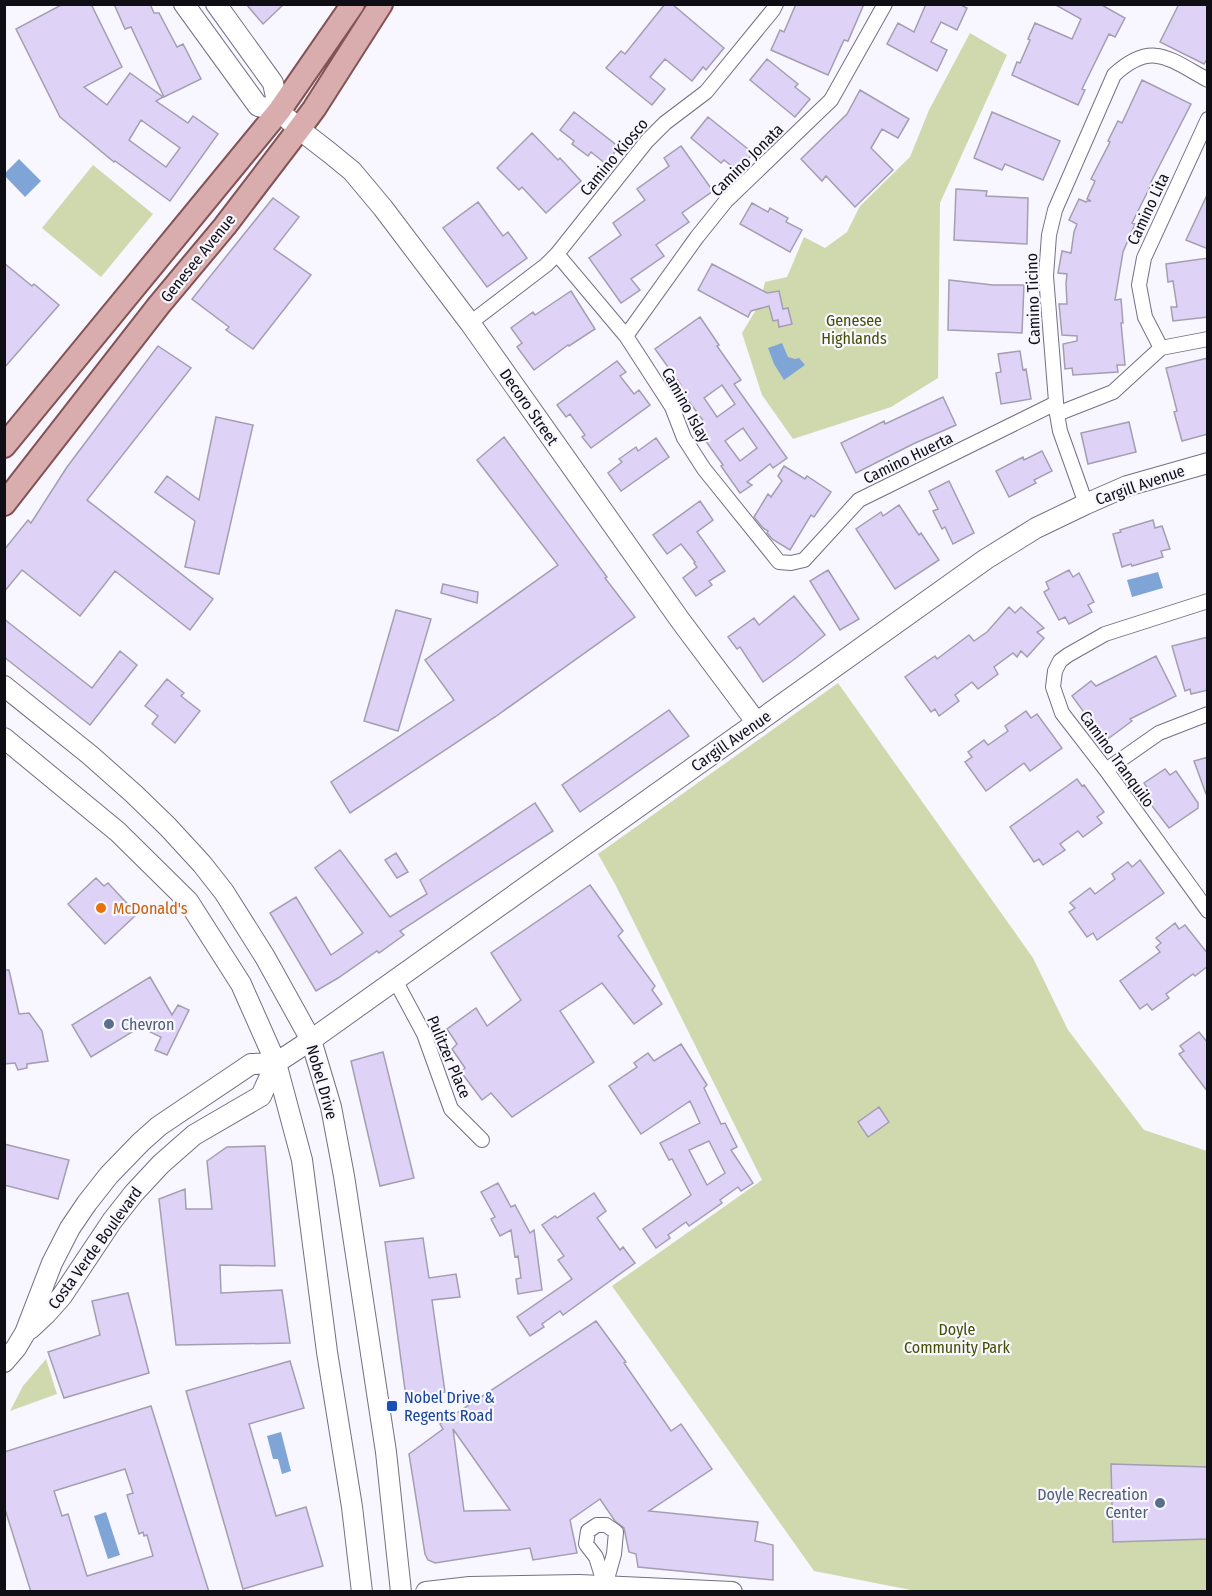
<svg xmlns="http://www.w3.org/2000/svg" width="1212" height="1596" font-family="'Fira Sans Condensed',sans-serif">
<style>
.green{fill:#d0d9ad}
.water{fill:#7fa5d7}
.building{fill:#ded3f7;stroke:#a49eb2;stroke-width:1.5;fill-rule:evenodd}
.lines{fill:none;stroke-linecap:round;stroke-linejoin:round}
.street-casing{stroke:#767083;stroke-width:16}
.secondary-casing{stroke:#767083;stroke-width:22}
.primary-casing{stroke:#825254;stroke-width:26}
.street{stroke:#fff;stroke-width:14}
.secondary{stroke:#fff;stroke-width:20}
.primary{stroke:#d9adad;stroke-width:22}
.food-dot{fill:#e8710a;stroke:#f8f6fe;stroke-width:2}
.service-dot{fill:#5c6f8a;stroke:#f8f6fe;stroke-width:2}
.transit-dot{fill:#1a4fb4;stroke:#f8f6fe;stroke-width:2}
.labels{text-anchor:middle;dominant-baseline:central;stroke-width:4.5;stroke-linejoin:round;paint-order:stroke}
.street-label{font-size:16px;fill:#100e15;stroke:#f8f6fe}
.park-label{font-size:16px;fill:#454f03;stroke:#f8f6fe}
.food-label{font-size:16px;fill:#c56008;stroke:#f8f6fe;text-anchor:start}
.service-label{font-size:16px;fill:#4e5e75;stroke:#f8f6fe;text-anchor:start}
.transit-label{font-size:16px;fill:#164399;stroke:#f8f6fe;text-anchor:start}
</style>
<rect width="100%" height="100%" fill="#f8f6fe"/>
<path class="green" d="M970,33l37,22 -67,148 -2,175 -47,29 -98,32 -31,-44 -20,-62 18,-30 5,-21 22,-5 17,-40 21,11 22,-16 13,-26 50,-49 19,-47z
M93,165l60,49 -52,63 -59,-49z
M838,683l195,275 35,72 76,100 63,21v440h-291l-102,-20 -202,-285 150,-106 -147,-296 -17,-30z
M46,1359l11,35 -47,17 13,-25z"/>
<path class="water" d="M19,159l22,22 -16,16 -20,-21v-3z
M782,343l6,14 7,2 4,-1 6,7 -21,15 -10,-16 -6,-16z
M1158,572l5,16 -31,9 -5,-17z
M281,1432l10,39 -9,3 -4,-15h-5l-6,-23z
M106,1512l14,43 -12,4 -14,-43z"/>
<path class="building" d="M63,4h28l31,63 -38,20 23,18 23,-32 33,24 -7,4 32,22 5,-7 25,18 -48,67 -55,-40 -1,1 -54,-45 -44,-88zM141,120l39,28 -14,19 -37,-27z
M114,4h36l4,9h5l18,34 6,-3 18,35 -37,18 -33,-70 -6,2z
M246,4h38l-21,20z
M665,4h7l52,44 -18,22 -3,-3 -11,14 -27,-22 -15,18 15,12 -13,16 -46,-37 15,-17 4,3z
M796,4h68l-16,37 -4,-1 -16,35 -57,-25 9,-20 4,2z
M926,4h33l8,4 -10,22 -16,-8 -10,20 16,8 -10,21 -50,-27 11,-21 16,9z
M1054,4h46l25,14 -10,19 -6,-3 -27,55 3,1 -7,15 -66,-30 5,-13 3,1 10,-23 -2,-1 7,-16 37,16 9,-20z
M1179,4h29v54l-4,6 -44,-22z
M767,59l31,25 -3,3 15,12 -15,18 -45,-37z
M1142,80l49,24 -41,80 1,1 -19,38 3,1 -12,28 -8,48 6,-1 2,24h-2l4,42h-8l1,7 -45,3 -1,-7 -7,1 -2,-25 14,-3v-5l-15,-1 -3,-31h8l-1,-21 1,-9 -9,-1 4,-22 9,2 3,-21 3,-8 -8,-4 10,-21 7,3 1,-1h4l-4,-2 8,-18 -4,-2 19,-37 -2,-1 10,-20 4,2z
M860,90l49,29 -11,19 -16,-9 -11,19 22,22 -38,37 -29,-31 -4,5 -21,-22 46,-45z
M574,112l45,35 -13,17 -15,-12 -3,4 -16,-12 2,-3 -14,-11z
M992,112l68,29 -17,39 -38,-16 -3,6 -28,-12z
M708,117l45,36 -15,18 -14,-11 -3,3 -30,-25z
M532,133l26,27 2,-2 21,23 -35,32 -24,-26 -3,3 -22,-22z
M681,146l32,45 -31,22 7,9 -33,23 8,11 -33,23 9,11 -19,13 -32,-45 32,-23 -8,-12 32,-23 -8,-11 32,-23 -5,-8z
M956,189l31,2 -1,5 42,2 -1,46 -73,-4z
M1208,193v56l-22,-9z
M273,198l26,19 -25,32 37,26 -58,74 -27,-19 3,-3 -37,-28z
M478,202l25,34 5,-4 19,26 -40,29 -44,-59z
M752,203l16,9 2,-4 18,10 -2,4 16,8 -12,22 -50,-28z
M1208,258v59l-35,4 -2,-14h6l-4,-26 -5,1 -2,-18z
M4,263l28,23 2,-2 25,21 -55,63z
M712,264l55,29 12,-2 4,18 5,-1 4,16 -13,3 -1,-7 -5,1 -4,-15 -18,5 -3,6 -50,-27z
M949,280l44,5h31l-2,48 -74,-3z
M571,291l24,38 -26,17 -1,-1 -34,25 -17,-23 5,-4 -11,-15 22,-16 2,3z
M700,317l19,28 -2,1 24,34 -7,4 53,74 -14,10 -3,-4 -23,18 5,3 -12,8 -19,-27 2,-1 -26,-36 8,-6 -27,-36 3,-2 -26,-36zM722,385l13,19 -18,13 -13,-19zM743,428l14,20 -17,13 -15,-20z
M158,346l33,22 -104,132 126,99 -23,31 -75,-59 -35,45 -58,-46 -18,22v-42l24,-30 3,3 36,-56z
M1020,351l3,19 3,-1 5,30 -30,5 -5,-31 5,-1 -3,-18z
M1208,358v76l-26,7 -8,-29 3,-1 -11,-43z
M617,361l9,11 -6,4 14,18 5,-4 11,15 -59,43 -9,-11 3,-2 -15,-21 -4,3 -9,-12z
M943,397l13,28 -43,19 -57,29 -15,-30 43,-22 1,3z
M216,417l37,8 -34,149 -34,-7 10,-46 -40,-29 12,-16 32,24z
M1129,422l7,30 -48,12 -7,-31z
M504,437l103,140 -2,1 30,39 -140,100 -145,96 -19,-31 123,-82 -29,-40 133,-95 -81,-105z
M656,438l13,19 -48,34 -13,-18 14,-11 -3,-3 17,-12 2,4z
M1042,451l10,20 -18,9 2,3 -27,14 -13,-26 27,-14 1,3z
M784,466l21,13 2,-3 24,16 -17,25 -3,-2 -21,35 -18,-11 -5,-6 1,-2 -5,-3 -9,-11 14,-23 3,3 11,-16 -4,-5z
M949,481l25,52 -21,11 -8,-17 -3,2 -9,-18 5,-2 -9,-18z
M700,501l13,19 -16,12 28,39 -16,10 3,4 -16,11 -13,-18 14,-11 -3,-4 1,-1 -14,-18 -14,10 -14,-19z
M899,505l20,30 2,-2 18,27 -44,29 -39,-60 25,-17 2,4z
M1153,520l2,8 7,-2 8,23 -9,2 2,6 -31,9 -1,-2 -9,3 -9,-33 8,-2 -1,-2z
M828,570l31,49 -19,11 -30,-49z
M1069,570l4,7 6,-4 15,29 -6,3 4,7 -23,12 -4,-7 -6,3 -15,-28 5,-3 -3,-7z
M443,584l35,8 -1,11 -36,-10z
M794,596l31,39 -29,23 -33,24 -23,-35 -3,2 -9,-12 26,-19 5,7z
M1009,607l6,6 6,-6 23,21 -7,4 7,6 -17,19 -6,-6 -4,6 -4,-4 -19,14 4,7 -20,15 -6,-7 -17,13 4,6 -20,15 -4,-7 -4,3 -26,-35 30,-21 2,3 32,-24 5,6 13,-9z
M396,610l35,9 -33,112 -34,-10z
M4,619l88,69 28,-37 17,14 -47,60 -86,-68z
M1208,637v53l-17,4 -1,-5 -5,2 -13,-45z
M1156,656l20,40 -46,23 2,2 -27,20 -33,-45 19,-15 5,5z
M167,679l17,14 -3,3 19,15 -25,32 -23,-19 6,-8 -13,-10z
M669,710l20,26 -109,76 -18,-27z
M1026,711l5,7 6,-4 25,34 -32,23 -6,-8 -38,28 -21,-29 7,-5 -4,-5 16,-12 4,5 20,-14 -3,-5z
M1208,757v37h-2l-12,-33z
M1165,769l5,6 6,-4 22,32v5l-29,20 -27,-35 6,-4 -4,-6z
M1077,779l5,7 2,-1 20,27 -7,5 5,6 -19,14 -5,-6 -18,13 5,6 -22,15 -4,-6 -5,3 -24,-35z
M535,803l18,28 -153,100 4,4 -25,18 -2,-2 -39,27 -22,13 -46,-78 26,-16 35,58 32,-22 -48,-65 25,-18 50,67 37,-23 -7,-14z
M396,853l12,19 -11,6 -12,-18z
M1140,860l24,33 -67,47 -4,-7 -6,4 -18,-25 6,-4 -5,-5 20,-15 5,6 20,-15 -3,-5 16,-12 4,5z
M96,878l8,8 4,-3 29,31 -32,30 -37,-40z
M590,885l33,46 -5,5 37,50 -3,4 10,14 -28,20 -32,-41 -42,28 34,51 -82,55 -21,-24 -9,7 -21,-28 4,-4 -13,-19 5,-5 -10,-15 29,-21 11,18 34,-26 -30,-47z
M1175,923l4,6 6,-4 23,29v12l-13,10 -2,-2 -27,20 3,4 -17,12 -5,-6 -7,5 -20,-28 40,-29 -4,-5 5,-4 -5,-5z
M4,970h5l10,44 10,-1 13,18 6,30 -21,3v4l-9,2 -3,-7 -11,1z
M150,977l22,38 6,-10 11,5 -22,45 -12,-5 6,-13 -21,-10 -49,30 -19,-32z
M1199,1032l9,11v49l-29,-38 5,-3 -4,-5z
M681,1044l26,41 -3,3 17,36 4,-1 12,24 -6,3 22,33 -12,8 -3,-4 -18,13 2,3 -33,23 -3,-4 -18,13 2,3 -14,10 -13,-19 48,-34 -19,-36 -3,1 -9,-17 40,-20 -10,-22 -49,33 -32,-48 28,-19 -3,-4 14,-10 6,8zM709,1141l16,32 -18,12 -18,-35z
M383,1052l31,126 -34,8 -29,-125z
M879,1107l10,15 -21,15 -10,-15z
M4,1144l65,16 -11,39 -54,-14z
M265,1146l10,120 -55,-1 1,28 61,-3 8,53 -114,2 -17,-146 26,-10 1,20h26l-5,-48 20,-14z
M498,1183l13,24 4,-2 15,28 4,-3 8,60 -24,4 -2,-15 5,-1 -3,-22 -3,1 -4,-27 -11,6 -9,-17 4,-2 -14,-25z
M594,1193l12,18 -9,7 23,32 3,-3 12,16 -72,52 -3,-4 -18,13 2,3 -14,9 -13,-19 55,-38 -14,-19 6,-4 -22,-31 13,-9 2,2z
M423,1238l6,40 27,-4 4,23 -28,3 13,92 -39,5 -21,-155z
M128,1293l21,80 -85,25 -16,-46 52,-17 -8,-34z
M596,1321l30,41 -2,1 47,68 10,-7 31,45 -63,42 109,11 -3,19 18,4v35l-135,-13 -2,-13 -7,-2 -5,-24 -9,-7 -15,-22 -30,21 7,33 -44,7 -3,-12 -95,15 -7,-3 -3,-6 -16,-100 34,-25 -3,-5zM453,1429l57,81 -46,1z
M290,1361l14,47 -55,16 27,92 30,-9 17,59 -80,23 -57,-198z
M151,1406l58,186h-178l-27,-86v-54zM125,1469l8,24 -6,2 12,39 4,-2 1,4 3,-1 6,21 -66,20 -19,-62 -6,2 -8,-25z
M1111,1464l97,3v72l-95,3z"/>
<g class="lines">
<defs>
<path id="street" d="M557,254l69,82 46,71 12,31 20,31 75,93 12,1 13,-3 55,-60 197,-97
M470,323l76,-58 11,-11 90,-113 18,-18 41,-31 67,-82 3,-6
M626,336l71,-99 29,-36 105,-101 54,-96
M1161,348l-16,-31 -6,-32 5,-27 64,-139
M1057,414l56,-22 48,-44 47,-9
M1086,504l-26,-73 -3,-17 -11,-138 3,-41 6,-25 59,-135c38,-35 55,-16 94,5
M1208,601l-103,33 -37,21 -8,6 -5,10 -2,16 9,26 44,57 102,141
M1106,770l53,-37 49,-19
M395,980l29,54 27,75 31,31
M597,1525h9l10,7 -2,22 -9,32 -9,-29 -10,-13 2,-13z"/>
<path id="secondary" d="M184,4l74,102 21,5 20,18 31,24 22,18 31,37 87,115 210,297 77,103
M216,4l57,79 6,28
M4,686l86,69 44,39 34,33 34,37 22,28 41,65 46,83 20,67 13,69 42,276 15,140
M4,738l114,94 70,69 53,83 35,79 26,97 25,192 25,155 10,85
M276,1063l35,-23 675,-481 50,-31 50,-24 41,-18 81,-23
M30,1329l16,-15 16,-18 50,-75 22,-28 27,-29 33,-29 67,-39 15,-33
M4,1362l12,-14 9,-15 27,-70 18,-35 17,-25 22,-28 32,-33 18,-16 92,-62 25,-1
M426,1592l44,-5 109,-2 153,7"/>
<path id="primary" d="M4,446l275,-335 74,-107
M4,504l155,-199 66,-79 74,-97 15,-20 67,-105"/>
</defs>
<use href="#street" class="street-casing"/>
<use href="#secondary" class="secondary-casing"/>
<use href="#primary" class="primary-casing"/>
<use href="#street" class="street"/>
<use href="#secondary" class="secondary"/>
<use href="#primary" class="primary"/>
</g>
<circle class="food-dot" cx="101" cy="908" r="6"/>
<g class="service-dot">
<circle cx="109" cy="1024" r="6"/>
<circle cx="1160" cy="1503" r="6"/>
</g>
<rect class="transit-dot" x="386" y="1400" width="12" height="12" rx="3"/>
<g class="labels">
<g class="street-label">
<text transform="translate(614 157) rotate(-50)">Camino Kiosco</text>
<text transform="translate(747 160) rotate(-45)">Camino Jonata</text>
<text transform="translate(1148 209) rotate(-65)">Camino Lita</text>
<text transform="translate(198 258) rotate(-51)">Genesee Avenue</text>
<text transform="translate(1033 299) rotate(-92)">Camino Ticino</text>
<text transform="translate(686 405) rotate(61)">Camino Islay</text>
<text transform="translate(529 407) rotate(55)">Decoro Street</text>
<text transform="translate(908 458) rotate(-26)">Camino Huerta</text>
<text transform="translate(1140 485) rotate(-19)">Cargill Avenue</text>
<text transform="translate(731 741) rotate(-35)">Cargill Avenue</text>
<text transform="translate(1117 759) rotate(54)">Camino Tranquilo</text>
<text transform="translate(449 1057) rotate(67)">Pulitzer Place</text>
<text transform="translate(322 1082) rotate(74)">Nobel Drive</text>
<text transform="translate(95 1248) rotate(-54)">Costa Verde Boulevard</text>
</g>
<g class="park-label">
<text x="854" y="320">Genesee<tspan x="854" dy="18">Highlands</tspan></text>
<text x="957" y="1329">Doyle<tspan x="957" dy="18">Community Park</tspan></text>
</g>
<g class="food-label">
<text x="113" y="908">McDonald's</text>
</g>
<g class="service-label">
<text x="121" y="1024">Chevron</text>
<text x="1148" y="1494" text-anchor="end">Doyle Recreation<tspan x="1148" dy="18">Center</tspan></text>
</g>
<g class="transit-label">
<text x="404" y="1397">Nobel Drive &amp;<tspan x="404" dy="18">Regents Road</tspan></text>
</g>
</g>
<rect width="1212" height="1596" fill="none" stroke="#100e15" stroke-width="12"/>
</svg>
